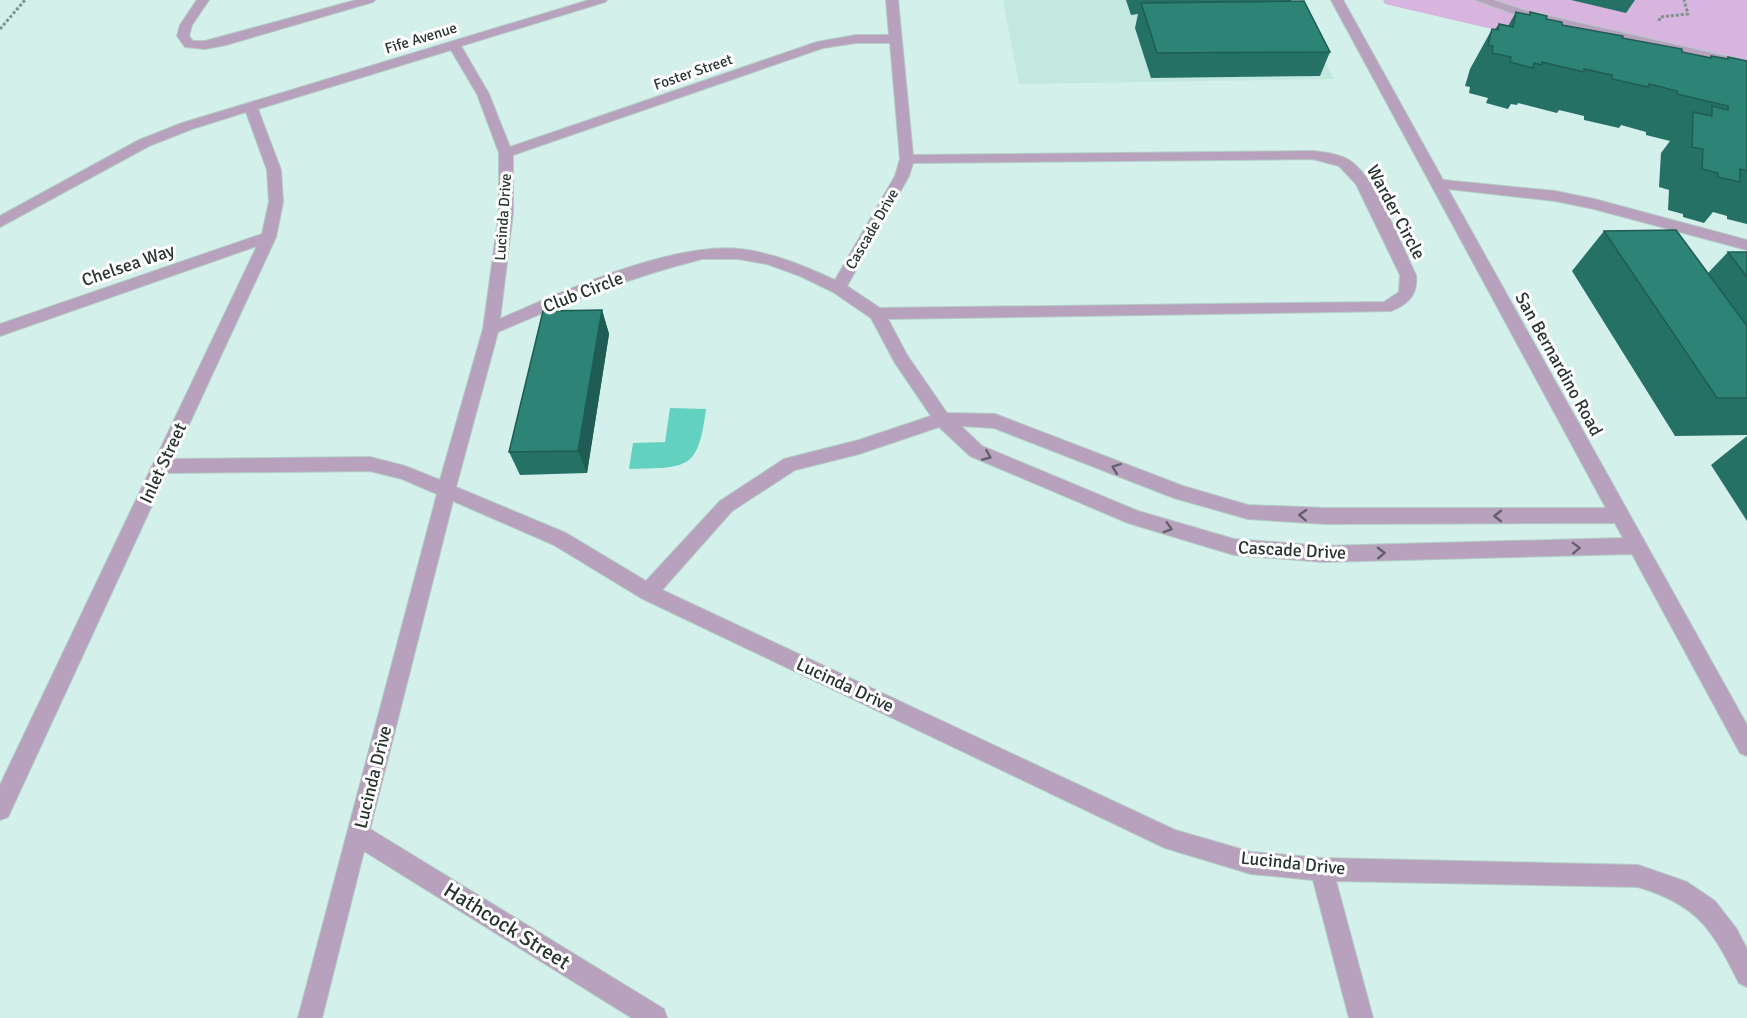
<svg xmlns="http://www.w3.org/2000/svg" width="1747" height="1018" font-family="Signika,sans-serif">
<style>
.built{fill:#c2e8e0}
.green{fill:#d7b5de}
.water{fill:#63d1bf}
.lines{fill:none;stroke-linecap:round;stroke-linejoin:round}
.minor-casing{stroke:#b2cbc5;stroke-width:2}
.path{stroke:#7f928e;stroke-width:3;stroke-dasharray:3 2;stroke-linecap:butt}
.minor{fill:#b7a1bd;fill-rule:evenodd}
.wall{fill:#267165}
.shaded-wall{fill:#1f5c53}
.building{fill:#2c8376;stroke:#1f5c53;stroke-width:1.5}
.oneway{stroke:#62606a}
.labels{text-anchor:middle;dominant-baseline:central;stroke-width:6;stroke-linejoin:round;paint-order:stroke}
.far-street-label{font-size:15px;fill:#2a3532;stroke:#fff}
.street-label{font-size:18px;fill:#2a3532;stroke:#fff}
.near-street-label{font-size:21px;fill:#2a3532;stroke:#fff}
</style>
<rect width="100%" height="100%" fill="#d4f0ea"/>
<path class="built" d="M1003,0h293l38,79 -315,5z"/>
<path class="green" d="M1383,0h364v89l-362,-85z"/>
<path class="water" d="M670,408l36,1c-8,63 -19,58 -77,60l4,-26 32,-1z"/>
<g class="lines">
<defs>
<path id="minor" d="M197,0h12l-17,25 -3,11 4,5h12l151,-41h19l-2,2 -147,43 -21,4 -20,-2 -8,-11 3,-11z
M589,0h18l-2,2 -144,44 28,48 21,53 307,-105 39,-7h33l-3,-35h12l15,155 400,-4c11,1 26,3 36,9 27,17 52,85 67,115 2,19 -7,29 -25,36l-503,8 19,36 40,58 48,1 188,72 65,19 77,3h281l-275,-508h12l100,180 112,11 39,8 153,41v10l-153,-41 -39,-8 -107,-12 299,536v31l-7,-3 -108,-199 -308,8 -90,-7 -106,-32 -158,-67 -31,-29 -80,27 -64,16 -63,41 -70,79 513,240 76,22 71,6 316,7 49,17 28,19 21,27 11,21v38l-8,-4c-27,-54 -41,-78 -101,-96l-302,-6 37,137h-24l-36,-138 -62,-6 -86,-26 -524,-250 -87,-53 -101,-44 -83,328 294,180 3,9h-35l-268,-167 -42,167h-24l139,-524 -35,-15 -32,-8 -203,2 -159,344 -8,3v-35l257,-539 -257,90v-12l262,-90 7,-32 -2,-32 -21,-58 -54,17 -43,17 -149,81v-11l139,-76 43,-17zM856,43h34l10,116 -5,17 -60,104c-31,-14 -61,-27 -95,-31 -68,-7 -177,42 -240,70l13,-106v-58l310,-107zM451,50l26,44 22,59v60l-16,116 -43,151 -35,-14 -35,-9 -197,2 103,-222 7,-35 -2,-32 -23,-61zM1313,159l26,7 17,18 44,91 -1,17 -15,10 -504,6 -33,-22 62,-110 4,-13zM702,259h36l29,5 33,12 33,16 38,26 24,45 36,53 -72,24 -75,19 -64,42 -74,80 -80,-48 -110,-46 42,-155c67,-29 133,-55 204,-73zM961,426l33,2 180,70 74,21 77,5 290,-1 8,15 -299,8 -90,-7 -96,-28 -156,-65z
M1475,0h18l34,11 220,50v8l-227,-53z"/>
</defs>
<use href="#minor" class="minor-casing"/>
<path class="path" d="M1659,21l1,-4 28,-3 -4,-14
M0,29l25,-29"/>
<use href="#minor" class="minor"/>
</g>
<path class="wall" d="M1126,0h166l-1,1 39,51 -10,24 -169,2 -16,-50 3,-14 -7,1z
M1571,0h64l-9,13z
M1516,12l13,3 1,-3 32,13 147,33 2,-2 15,3 2,-2 19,4v163l-20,-5v-3l-14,-4 -9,11 -21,-6v-3l-15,-4 1,-20 -10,-3 2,-34 9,-12 -24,-6v-3l-25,-7 -2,3 -35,-8v-4l-25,-6 -2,3 -39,-10 -1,2 -6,-1 -3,5 -22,-6 2,-5 -19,-5 1,-6 -5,-1 5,-17 22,-40h3l4,-5 9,2z
M1604,231l104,42 20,-21h19v183l-72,1 -103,-165z
M602,310l7,24 -22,139 -67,2 -11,-23z
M1747,436v85l-36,-56z"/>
<path class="shaded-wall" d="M602,310l7,24 -22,139 -9,-22z"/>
<path class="building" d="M1304,1l26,51 -173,1 -16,-50z
M1516,12l14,3v-3l17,4 -1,3 16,3v3l61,11 -1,2 60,11v3l29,6v-2l17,3v-2l19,4v110l-7,-2v13l-22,-5v-4l-16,-4 1,-20 -11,-2 1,-35 19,4v-10l16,4v-4l-51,-12v-3l-28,-7 -1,3 -36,-8v-4l-28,-6v3l-42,-10v3l-8,-2 -1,5 -23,-6 1,-5 -19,-4 1,-7 -5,-1 4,-16 6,1 1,-6 14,3z
M1676,230l71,96v72h-30l-113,-167z
M1728,252h19v25z
M602,310l-24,141 -69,1 34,-141z"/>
<defs><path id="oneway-chevron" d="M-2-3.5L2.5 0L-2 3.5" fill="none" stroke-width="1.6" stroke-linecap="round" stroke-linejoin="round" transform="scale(1.5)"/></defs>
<g class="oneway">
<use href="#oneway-chevron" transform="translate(987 456) rotate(23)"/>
<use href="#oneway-chevron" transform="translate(1116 468) rotate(-159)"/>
<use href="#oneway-chevron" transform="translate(1303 515) rotate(-177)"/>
<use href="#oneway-chevron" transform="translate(1498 516) rotate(180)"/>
<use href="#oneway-chevron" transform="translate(1168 528) rotate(16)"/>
<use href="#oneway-chevron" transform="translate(1576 548) rotate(-2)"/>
<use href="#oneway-chevron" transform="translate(1381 553) rotate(-1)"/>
</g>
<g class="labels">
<g class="far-street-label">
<text transform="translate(421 38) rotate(-17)">Fife Avenue</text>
<text transform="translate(693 72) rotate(-19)">Foster Street</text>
<text transform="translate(503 217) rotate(-86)">Lucinda Drive</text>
<text transform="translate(872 229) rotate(-60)">Cascade Drive</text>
</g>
<g class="street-label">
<text transform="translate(1396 212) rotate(62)">Warder Circle</text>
<text transform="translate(128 265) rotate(-19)">Chelsea Way</text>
<text transform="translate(583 292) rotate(-21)">Club Circle</text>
<text transform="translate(1559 364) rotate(61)">San Bernardino Road</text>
<text transform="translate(163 463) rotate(-65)">Inlet Street</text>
<text transform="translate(1292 550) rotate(3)">Cascade Drive</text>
<text transform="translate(845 685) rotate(25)">Lucinda Drive</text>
<text transform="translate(373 777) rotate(-76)">Lucinda Drive</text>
<text transform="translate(1293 863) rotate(6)">Lucinda Drive</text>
</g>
<g class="near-street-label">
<text transform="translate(507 926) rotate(32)">Hathcock Street</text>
</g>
</g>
</svg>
